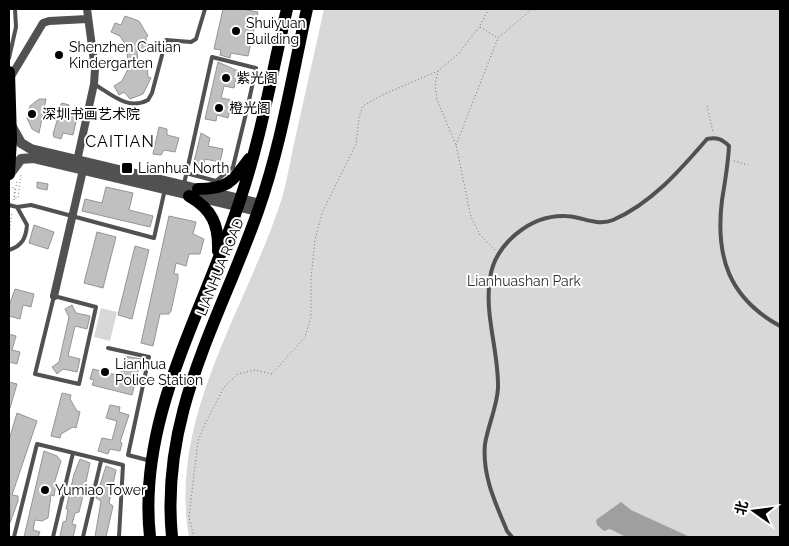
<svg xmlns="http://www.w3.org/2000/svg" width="789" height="546" font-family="Raleway,'Noto Sans SC',sans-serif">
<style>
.green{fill:#d8d8d8}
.water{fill:#9f9f9f}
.building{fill:#c0c0c0;stroke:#959595}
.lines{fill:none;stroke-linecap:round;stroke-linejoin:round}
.path{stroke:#737373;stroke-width:1;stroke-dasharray:1 2.5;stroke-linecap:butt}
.service{stroke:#515151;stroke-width:4}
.minor{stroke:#515151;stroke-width:8}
.tertiary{stroke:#515151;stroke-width:10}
.primary{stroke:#000;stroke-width:12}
.poi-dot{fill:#000;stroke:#fff;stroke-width:2}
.labels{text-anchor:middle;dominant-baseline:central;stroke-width:4;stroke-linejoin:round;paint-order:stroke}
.poi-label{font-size:14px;fill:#000;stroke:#fff;text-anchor:start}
.street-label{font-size:14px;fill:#000;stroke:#fff}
.park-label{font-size:14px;fill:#2f2f2f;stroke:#fff}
.quarter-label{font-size:16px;letter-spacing:1px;fill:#000;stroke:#fff}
</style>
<rect width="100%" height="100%" fill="#fff"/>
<path class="green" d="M324,9h456v528h-591c-21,-121 58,-229 93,-339 6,-21 9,-43 14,-63 9,-42 19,-84 28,-126z
M101,308l16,4 -7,29 -16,-4z"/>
<path class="water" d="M621,502l10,8 59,27h-64l-16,-8 -6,2 -7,-6 -1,-5z"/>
<path class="building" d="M223,9h19l16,3 -10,44 -17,-3 -1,5 -10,-3 1,-5 -7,-1z
M125,16l14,5 9,15 -2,1 1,13 -10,1 1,13h9l1,13 3,1 -8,16 -13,5 -6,-7 -5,3 -5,-9 8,-5 6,-12 -1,-22 -7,-11 -9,-4 4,-9 6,2z
M218,62l20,9 -4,17 -10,-2 -3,12 11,2 -4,18 -11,-3 -1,6 -11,-2z
M39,99h7l-7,34 -7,-4 -5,-11 3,-12z
M62,103l7,2 -1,5 10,3 -5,22 -10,-2 -2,6 -7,-2 -1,-3 6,-20 -2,-1 2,-7z
M159,127l8,2v6l12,3 -4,14 -11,-2 -3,5 -8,-1z
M201,133l9,5 -2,8 15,3 -3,13 -15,-3 -2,8 -10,-1z
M37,182l11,2 -1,6 -10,-2z
M106,187l27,6 -4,17 24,6 -3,11 -68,-16 3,-12 17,4z
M169,216l27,6 -3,12 11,5 -4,15h-11l-3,12 -10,-3 -2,11h4v5l-7,32 -2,3h-9l-7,32 -12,-3z
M34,225l20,7 -6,17 -19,-6z
M97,232l19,5 -13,51 -19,-5z
M135,246l14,4 -17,69 -14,-4z
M15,289l19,5 -3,13 -8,-2 -3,14 -11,-3v-10z
M72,305l4,8 14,3 -3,13 -12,-3 -7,30 12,3 -3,13 -14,-3 -6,5 -5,-7 7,-5 10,-45 -4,-8z
M9,334l7,2 -4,14 8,2 -3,12 -8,-2z
M125,356l16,3 -9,36 -40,-10 2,-5 -4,-1 3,-10 27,7z
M9,382l8,2 -7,24 -1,-1z
M62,393l9,2 -1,4 7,12 3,1 -4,16 -3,-1 -12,7 -1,4 -9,-2z
M110,405l10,2 -1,5 10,3 -9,27 2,1 -2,8 -10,-2 -2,5 -10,-3 4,-13 10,2 5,-19 -11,-3z
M17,413l20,8 -25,74 6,1v5l-8,22 -1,-83z
M44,451l13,5 4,5 -7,23h2l-2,12 -3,-1 -3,23 -6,3 -7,-1 -2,10 7,2 -2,5h-14z
M80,459l10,4 -8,37 -3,12 -4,1 -3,11 4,1 -3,12h-12l-1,-1 3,-14 3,-1 2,-12h-2l8,-35z
M106,466l10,4 -7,33 4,3 -7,31h-11l6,-36 -5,-3z"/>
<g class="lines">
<path class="path" d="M489,9l-10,18 -20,26 -21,18 -3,14 2,15 19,45 15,72 9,18 15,15
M480,27l18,11
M707,106l6,26
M456,145l42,-107 34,-29
M734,161l14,4
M9,187l6,1 -1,10h4l3,-24
M14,200l3,-19
M9,236l3,-24
M194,537l-5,-20 9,-76 7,-17 19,-37 14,-13 17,-4 17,4 33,-37 6,-20v-38l4,-39 7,-27 34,-69 3,-27 4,-11 19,-11 56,-24"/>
<path class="service" d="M9,58l7,-31 -1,-18
M94,84c17,10 34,27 54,16l4,-7 14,-53 25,2 5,-3 9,-30
M186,173l30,8 17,-14 15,-62
M184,184l28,-127 44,11 -8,37 13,4
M9,205l8,2 10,18c-1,13 -5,21 -18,25
M17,207l14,-2 123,33 11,-49
M54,296l42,11 -17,77 -44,-10z
M108,348l41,9 -21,98 23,6
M14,537l23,-93 86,21 -4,72
M53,537l20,-84
M83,537l18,-76
M512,537l-5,-6c-12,-29 -25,-56 -22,-87 3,-19 12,-37 13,-56 1,-36 -14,-73 -8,-110 5,-34 40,-63 75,-62 16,0 32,11 48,4 39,-17 67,-50 94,-81 10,-2 15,0 22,7 -1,19 -4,36 -7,54 -7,57 7,98 58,126"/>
<path class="minor" d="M10,78l33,-55 6,-2 38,-2
M77,161l17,-77 1,-15 -8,-60
M54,296l29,-126"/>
<path class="tertiary" d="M12,127l9,16 10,6 230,55
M9,175l12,-16 12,-1 225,53"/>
<path class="primary" d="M9,72l2,67 -2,35
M198,189c30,0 34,-7 51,-30
M189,196c23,13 30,29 29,55
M150,537c-13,-120 54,-226 90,-337 21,-62 32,-128 47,-191
M172,537c-12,-123 47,-215 86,-326 23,-65 34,-135 49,-202"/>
</g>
<g class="poi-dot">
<circle cx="236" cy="31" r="5"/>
<circle cx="59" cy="55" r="5"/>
<circle cx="226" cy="78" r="5"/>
<circle cx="219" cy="108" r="5"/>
<circle cx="32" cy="114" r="5"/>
<rect x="121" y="162" width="12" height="12" rx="2.5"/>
<circle cx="105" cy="372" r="5"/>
<circle cx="45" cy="490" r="5"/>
</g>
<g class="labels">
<g class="poi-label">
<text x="246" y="23">Shuiyuan<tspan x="246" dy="16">Building</tspan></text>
<text x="69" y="47">Shenzhen Caitian<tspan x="69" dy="16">Kindergarten</tspan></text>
<text x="236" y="78">紫光阁</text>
<text x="229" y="108">橙光阁</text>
<text x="42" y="114">深圳书画艺术院</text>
<text x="138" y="168">Lianhua North</text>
<text x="115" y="364">Lianhua<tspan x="115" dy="16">Police Station</tspan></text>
<text x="55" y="490">Yumiao Tower</text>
</g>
<g class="street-label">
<text transform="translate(220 267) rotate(-68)">LIANHUA ROAD</text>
</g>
<g class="park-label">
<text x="524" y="281">Lianhuashan Park</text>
</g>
<g class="quarter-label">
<text x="120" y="141">CAITIAN</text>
</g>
</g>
<rect width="789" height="546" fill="none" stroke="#000000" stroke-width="20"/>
<g transform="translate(754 511) rotate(284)" stroke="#ffffff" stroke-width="4" paint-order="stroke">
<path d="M0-4L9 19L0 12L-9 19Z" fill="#000000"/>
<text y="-8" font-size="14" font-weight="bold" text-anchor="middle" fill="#000000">北</text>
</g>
</svg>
